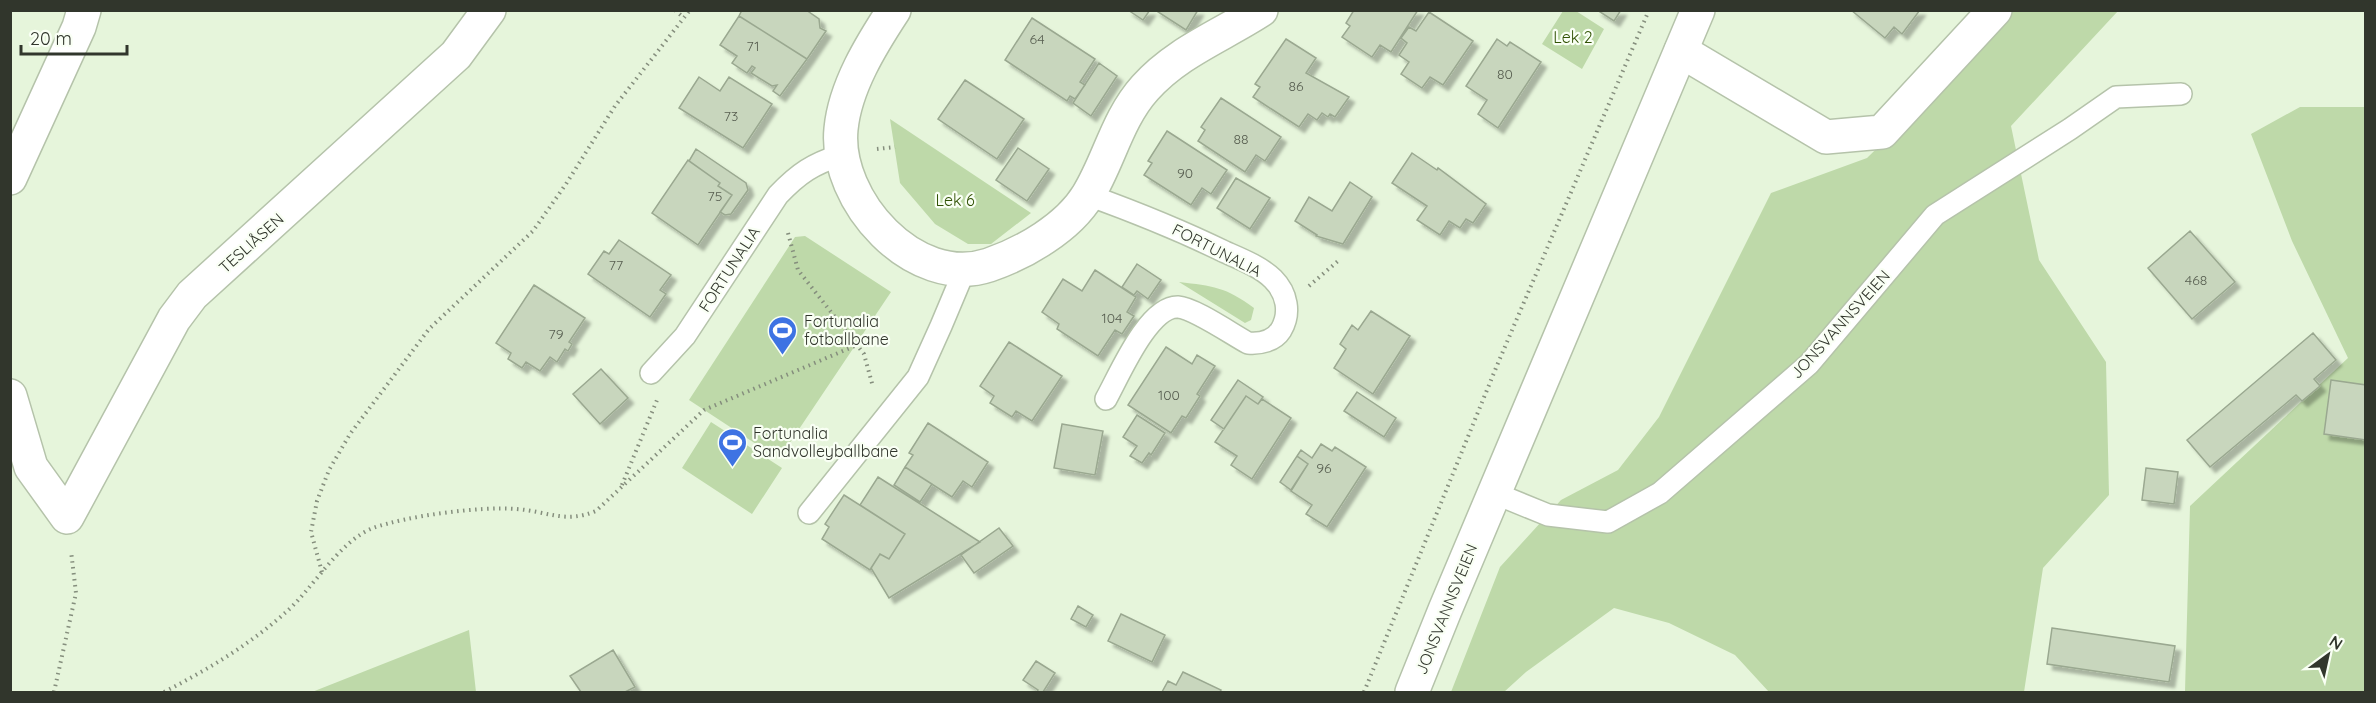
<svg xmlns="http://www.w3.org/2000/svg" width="2376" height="703" font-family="Quicksand,sans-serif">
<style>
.green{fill:#bed9a9}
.building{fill:#c8d6bd;stroke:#9aa890;stroke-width:1.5;filter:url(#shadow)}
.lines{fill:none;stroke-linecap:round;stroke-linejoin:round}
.service-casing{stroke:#b5c3aa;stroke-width:24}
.minor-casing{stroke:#b5c3aa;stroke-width:36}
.secondary-casing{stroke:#b5c3aa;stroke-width:36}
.path{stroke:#858e7d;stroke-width:4;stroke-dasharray:1.5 4.5;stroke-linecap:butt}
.service{stroke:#fff;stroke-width:21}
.minor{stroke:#fff;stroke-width:33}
.secondary{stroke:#fff;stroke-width:33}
.labels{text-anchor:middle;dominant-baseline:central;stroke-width:4.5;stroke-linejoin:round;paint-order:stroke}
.number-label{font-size:14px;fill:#575e50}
.park-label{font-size:16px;fill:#315204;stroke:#f9fff4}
.street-label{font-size:16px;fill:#31362c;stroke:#f9fff4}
.poi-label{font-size:16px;fill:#31362c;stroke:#f9fff4;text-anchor:start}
</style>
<defs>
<filter id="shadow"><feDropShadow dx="5.5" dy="5.5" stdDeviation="1.5" flood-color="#0004"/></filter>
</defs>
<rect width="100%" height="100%" fill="#e6f5db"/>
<path class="green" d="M1563,11h13l28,18 -22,40 -40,-25z
M1994,11h124l-107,115 28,134 67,102 3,133 -66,73 -19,124h-255l-34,-37 -66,-32 -55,-15 -88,64 -22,20h-53l49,-125 61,-67 57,-30 41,-53 112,-224 96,-35 125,-122z
M2300,107h65v585h-180l5,-186 158,-148 -56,-117 -41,-107z
M890,119l141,94 -40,31h-23l-33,-20 -35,-41z
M805,236l86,56 -112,167 -90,-59 106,-163z
M1179,282c34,4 47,5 75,26l-3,12 -6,3z
M711,422l71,46 -30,46 -70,-46z
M469,630l7,62h-164z"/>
<path class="building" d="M742,10h64l13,9 1,9 6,3 -19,28 -68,-43z
M1128,10h22l-7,10z
M1155,10h43l-12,20z
M1354,10h64l-27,42 -11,-7 -8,12 -30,-20 8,-11 -4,-3z
M1597,10h24l-7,11z
M1851,10h69l-18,24 -8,-7 -9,11z
M1429,12l44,29 -30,44 -13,-8 -8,11 -21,-14 8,-12 -10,-7 8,-12 -6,-5 8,-11 7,4z
M739,16l68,43 -27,37 -7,-5 4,-6 -5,1 -21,-13 4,-5 -3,-2 -5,7 -15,-10 5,-7 -17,-11z
M1032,18l63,41 -15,23 5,3 -10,14 -5,-3 -3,5 -62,-41z
M1286,39l30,19 -10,15 43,24 -14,20 -5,-3 -2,3 -6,-4 -5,7 -9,-6 -9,13 -46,-30 7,-10 -5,-3z
M1497,39l10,7 3,-4 31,20 -43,66 -20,-14 9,-14 -21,-14z
M1099,63l18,13 -26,40 -18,-13z
M699,77l21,14 9,-14 43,27 -29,44 -64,-40z
M965,80l59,39 -27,40 -59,-40z
M1221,98l60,39 -16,24 -9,-6 -11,17 -47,-31 7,-11 -4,-3z
M1167,131l60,39 -16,24 -9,-6 -11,17 -47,-30 8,-12 -4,-2z
M1018,148l31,21 -22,32 -31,-21z
M696,149l50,34 2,7 -17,24 -6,1 -5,-3 12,-17 -14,-9 2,-3 -31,-22z
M1412,153l25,17 1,-2 48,36 -13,19 -7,-4 -6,9 -11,-7 -9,14 -23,-15 10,-14 -35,-23z
M688,160l32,23 -2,3 14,9 -34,50 -46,-32z
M1236,178l34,20 -20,31 -33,-21z
M1350,182l22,15 -29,47 -27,-8 1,-1 -22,-14 14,-24 23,14z
M2190,231l45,51 -43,37 -44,-51z
M619,240l52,35 -11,15 6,4 -16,23 -62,-43 16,-23 5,3z
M1137,264l24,16 -13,19 -11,-8 -3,4 -12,-8z
M1095,270l41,27 -9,15 7,4 -12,18 -7,-4 -17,26 -41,-27 2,-5 -17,-12 21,-33 19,12z
M534,285l51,33 -16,24 3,2 -4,7 -3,-2 -8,13 -7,-5 -10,14 -14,-9 -4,6 -14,-9 3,-6 -15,-10z
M1371,311l39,25 -37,58 -39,-26 12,-19 -6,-5 12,-19 6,5z
M2313,333l23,27 -22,19 6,7 -18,15 -6,-6 -86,72 -23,-27z
M1009,342l53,34 -30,45 -16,-10 -4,6 -22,-14 4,-7 -14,-10z
M1166,347l26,17 5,-9 18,11 -18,28 3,2 -14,22 -4,-2 -11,17 -43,-28z
M601,369l27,29 -28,26 -27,-30z
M1238,380l25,17 -5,7 -12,-8 -22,33 -13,-9z
M2331,380l35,5v55l-42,-6z
M1357,392l39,26 -12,19 -40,-26z
M1246,396l12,8 4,-5 29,19 -39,61 -21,-14 6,-9 -22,-14z
M1137,415l28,18 -14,22 -2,-2 -7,10 -12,-7 7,-10 -14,-9z
M928,423l60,39 -16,25 -9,-6 -11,16 -47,-30 8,-12 -4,-2z
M1062,424l41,7 -8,44 -41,-7z
M1321,444l11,7 3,-4 31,20 -39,60 -21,-13 6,-9 -21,-14 17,-27 -11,-8 4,-6 11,8z
M1297,456l11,8 -17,26 -11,-8z
M905,467l27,17 -12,18 -26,-17z
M2146,468l32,4 -4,32 -32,-4z
M878,477l102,65 -91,56 -18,-30 9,-14 9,5 16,-25 -45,-29z
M844,495l61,39 -16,25 -9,-5 -10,16 -48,-31 7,-12 -4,-3z
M999,528l14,18 -39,27 -13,-18z
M1078,606l15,9 -7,12 -15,-8z
M1121,614l44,21 -13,27 -44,-21z
M2052,628l123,18 -6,36 -122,-18z
M613,650l22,37 -10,5h-44l-11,-16z
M1036,661l19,12 -12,19h-6l1,-2 -15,-10z
M1183,672l38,18 -1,2h-58l6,-11 8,4z"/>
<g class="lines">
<defs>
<path id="service" d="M1088,195c47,17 92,35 137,57 16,7 36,15 48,27 14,14 18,34 8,51 -7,11 -21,14 -33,13 -15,-8 -54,-35 -70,-36 -30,-1 -59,69 -72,92
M651,373l34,-37 93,-141c21,-22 35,-31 63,-40
M1494,493l54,22 60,7 52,-29 149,-129 126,-149 135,-86 46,-32 65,-3
M809,513l109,-136 23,-51 24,-57"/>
<path id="minor" d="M894,10c-23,35 -49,77 -53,119 -7,71 73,161 148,136 35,-12 79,-37 99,-70 21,-34 29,-76 57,-107 32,-36 76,-52 116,-78
M1681,51l145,86 56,-5 113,-122
M10,178l69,-151 5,-17
M10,396l21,71 36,50 107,-198 18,-24 264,-240 33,-45"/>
<path id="secondary" d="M1412,692l33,-82 253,-600"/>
</defs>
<use href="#service" class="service-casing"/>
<use href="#minor" class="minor-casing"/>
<use href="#secondary" class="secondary-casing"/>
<path class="path" d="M675,10l9,8
M877,149l18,-2
M788,233l10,37 66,84 9,33
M1309,286l29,-25
M622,485l35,-85
M322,572l-11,-40 6,-31 12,-31 21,-36 79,-105 104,-98 33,-47 49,-78 75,-96
M54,692l22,-99 -5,-42
M164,692c43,-22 85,-47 121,-79 27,-23 54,-72 88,-85 34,-12 107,-22 143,-19 31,2 49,15 80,2l108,-101 153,-65
M1364,692l134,-329 151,-353"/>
<use href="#service" class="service"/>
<use href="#minor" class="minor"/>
<use href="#secondary" class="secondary"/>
</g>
<defs>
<symbol id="stadium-pin" viewBox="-11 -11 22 30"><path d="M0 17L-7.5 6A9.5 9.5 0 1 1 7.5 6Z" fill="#3e73e3" stroke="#f9fff4"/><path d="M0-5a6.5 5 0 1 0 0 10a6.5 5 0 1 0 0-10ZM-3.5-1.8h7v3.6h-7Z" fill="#fff"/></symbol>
</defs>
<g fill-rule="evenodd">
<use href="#stadium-pin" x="766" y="314" width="33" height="45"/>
<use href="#stadium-pin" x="716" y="426" width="33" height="45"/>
</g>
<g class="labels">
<g class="number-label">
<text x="1037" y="39">64</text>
<text x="753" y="46">71</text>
<text x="1505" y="74">80</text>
<text x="1296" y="86">86</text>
<text x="731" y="116">73</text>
<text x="1241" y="139">88</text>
<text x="1185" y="173">90</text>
<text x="715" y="196">75</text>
<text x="616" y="265">77</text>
<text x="2196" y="280">468</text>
<text x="1112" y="318">104</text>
<text x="556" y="334">79</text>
<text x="1169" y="395">100</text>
<text x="1324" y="468">96</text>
</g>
<g class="park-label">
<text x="1573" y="37">Lek 2</text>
<text x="955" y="200">Lek 6</text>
</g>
<g class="street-label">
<text transform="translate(251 243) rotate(-42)">TESLIÅSEN</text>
<text transform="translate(1217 250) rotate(27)">FORTUNALIA</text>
<text transform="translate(729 269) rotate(-57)">FORTUNALIA</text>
<text transform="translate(1840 324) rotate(-48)">JONSVANNSVEIEN</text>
<text transform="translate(1446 609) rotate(-68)">JONSVANNSVEIEN</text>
</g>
<g class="poi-label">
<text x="804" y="321">Fortunalia<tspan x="804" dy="18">fotballbane</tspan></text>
<text x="753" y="433">Fortunalia<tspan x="753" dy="18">Sandvolleyballbane</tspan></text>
</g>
</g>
<rect width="2376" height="703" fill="none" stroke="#31362c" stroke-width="24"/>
<g transform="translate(2328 655) rotate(33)" stroke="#f9fff4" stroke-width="4.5" paint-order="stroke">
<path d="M0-4.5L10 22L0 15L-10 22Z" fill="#31362c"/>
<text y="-9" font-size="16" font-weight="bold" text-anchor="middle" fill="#31362c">N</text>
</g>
<path d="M21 45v9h106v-9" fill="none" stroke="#31362c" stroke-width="3"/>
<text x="30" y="45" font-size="18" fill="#31362c" stroke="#f9fff4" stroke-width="4.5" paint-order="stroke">20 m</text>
</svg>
